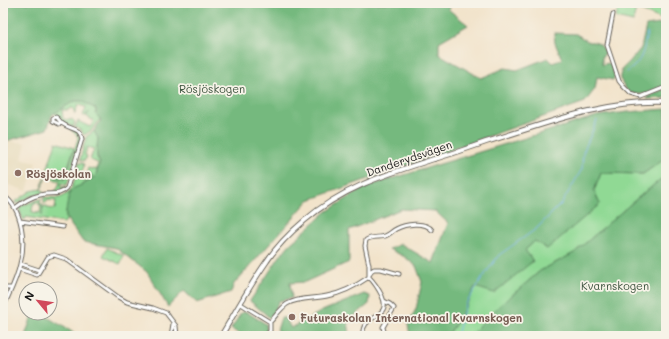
<svg xmlns="http://www.w3.org/2000/svg" width="669" height="339" font-family="Mali,sans-serif">
<style>
.built{fill:#e7daba}
.green{fill:#90d994;stroke:#567a58}
.forest{fill:#74b97e;stroke:#486a4d}
.lines{fill:none;stroke-linecap:round;stroke-linejoin:round}
.stream{stroke:#76b4e9;stroke-width:1}
.street-casing{stroke:#676259;stroke-width:5}
.secondary-casing{stroke:#676259;stroke-width:6}
.street{stroke:#fff;stroke-width:3}
.secondary{stroke:#fff;stroke-width:4}
.education-dot{fill:#8d6e63;stroke:#f7f3e8;stroke-width:1.5}
.labels{text-anchor:middle;dominant-baseline:central;stroke-width:3.5;stroke-linejoin:round;paint-order:stroke}
.park-label{font-size:11px;fill:#3f5540;stroke:#f7f3e8}
.street-label{font-size:11px;fill:#1c1c1c;stroke:#f7f3e8}
.education-label{font-size:11px;font-weight:bold;fill:#785e54;stroke:#f7f3e8;text-anchor:start}
</style>
<rect width="100%" height="100%" fill="#f7f3e8"/>
<filter id="ink" filterUnits="userSpaceOnUse"><feTurbulence type="fractalNoise" baseFrequency=".025" numOctaves="2"/><feDisplacementMap in="SourceGraphic" scale="8" xChannelSelector="R" yChannelSelector="G"/><feConvolveMatrix kernelMatrix="1 2 1 2 8 2 1 2 1" color-interpolation-filters="sRGB"/></filter>
<filter id="wash" filterUnits="userSpaceOnUse"><feTurbulence type="fractalNoise" baseFrequency=".012" numOctaves="4" result="noise"/><feDisplacementMap in="SourceGraphic" scale="16" xChannelSelector="R" yChannelSelector="G"/><feGaussianBlur stdDeviation="0.9" result="paint"/><feColorMatrix in="noise" values="0 0 0 0 0 0 0 0 0 0 0 0 0 0 0 0 0 1.4 0 .05"/><feComposite in="paint" operator="in"/></filter>
<g filter="url(#wash)">
<rect width="100%" height="100%" fill="#f2e3ca"/>
<path class="built" d="M7,141l19,2 -4,16 14,4 -9,28 -24,-8v-28z"/>
<path class="green" d="M619,3h18l-4,19 -17,-4z
M644,3h22v18l-25,-10z
M74,101h8l14,8v5l5,4 -9,12 -8,5 -4,-5 -5,-3 3,-6 12,6 4,-6 -8,-5 3,-3v-1l-5,5 -1,-1 3,-9 -8,-2 -3,9 -2,-6h-2l-3,2h-6l1,9 7,1 2,-1 3,3 -2,5 -11,-5 -7,-9z
M72,129l5,2 4,8 -14,46 -6,-2v5h2l1,-2 2,1 -3,4 -7,2 -1,-3h2l3,-9 -14,-4 -5,13 2,1v2l-12,3 -15,8 -1,-2 16,-11 10,-2 5,-15 19,6 13,-42 -1,-3 -5,-4z
M94,131l4,7 -1,10v9l3,6 -5,14 -14,8 -15,26v10l-2,2 -38,-6 -1,3 -2,-1 -4,-10 2,-3 22,-8 -2,1 -1,4 -5,-1v2h-2l-1,8 8,1 1,-8h-2v-2l4,2 -1,11 1,-9 2,-1h2v2l8,1 1,-8 -8,-1 -2,3h-2v-6c5,0 9,1 14,1 15,-2 18,-23 21,-35h4l1,3 -2,6 -3,-1 -2,7 7,3 3,-9 3,1 2,4 1,-1 -6,-5 1,-3 8,2 2,-7 -8,-3 4,-11 -7,-2 -2,8 2,1 -1,3 -3,2 -3,-1 6,-23z
M56,142l18,6 -10,31 -18,-6z
M666,158v17l-32,26 -60,52 -34,18 -44,38 -27,27h-22l13,-18 15,-32 58,-24 -8,-12 10,-9 12,8 47,-58 7,-18 42,1z
M107,248l17,8 -4,8 -17,-8z"/>
<path class="forest" d="M3,3h448l-3,6 20,16 -29,17v12l42,24 24,-10 12,2 31,-12 5,5 9,-4 -7,-16 -1,-10 22,1 13,8c9,-1 13,4 17,10l-4,5v8l6,-2 3,2 4,12 -2,3 -16,-3 -2,12 -10,13 -276,98 -75,84 -3,8 -34,11 -13,-12 -16,16 -21,-35 -31,-24 -33,-6 -17,-24v-7l3,-17 5,-6 10,-4 11,-7 5,-14 -3,-6v-9l1,-10 -4,-7 7,-11 -5,-6v-5l-14,-8h-8l-22,14 -5,14 -44,13z
M666,23v63l-18,8h-12l-8,-2 -8,-13v-3l2,-7 9,-9 10,-12 5,-22z
M666,88v10l-19,1v-2z
M666,109v49l-23,16 -42,-1 -7,18 6,13 -53,45 -12,-8 -10,9 8,11 -39,32 -19,-6 -15,31 -13,18h-37l-2,-12 8,-15 6,-27 -6,-16 -11,-9 -16,-8 12,-5 32,19 15,-40 -13,-12 -34,-2 -52,21v32l-44,20 -15,1 2,15 -13,3 -9,17 -20,-17 30,-45 9,-11 37,-33 39,-25 232,-71 31,-4z
M666,175v161h-197l27,-27 44,-38 34,-18 60,-52z
M364,294l6,2 -1,8 -21,17 2,15h-66l-7,-6 4,-12h4l6,10 31,-17z
M244,312l4,1 18,11 1,7c-16,6 -21,7 -36,-2l10,-16z
M33,313l9,1 37,22h-54z"/>
<g class="lines">
<path class="stream" d="M627,72c16,-11 17,-22 20,-40
M457,336l8,-31 20,-31 14,-19 37,-26 26,-26 20,-34 1,-16 14,-33"/>
</g>
</g>
<g filter="url(#ink)">
<g class="lines">
<defs>
<path id="street" d="M613,14l-6,31 12,36 4,5 8,8 10,3 25,-10
M3,195c20,14 23,47 17,69 -3,15 -11,30 -17,44
M15,208c8,-6 15,-11 25,-13 11,-3 19,2 27,-7l15,-49c-2,-12 -11,-9 -19,-15 -3,-2 -4,-5 -7,-7l-3,1v3l6,3 3,-1
M20,221l43,6
M21,264l18,6
M19,269l18,6 11,-18 6,-2 12,4 52,38 9,5 26,6 13,5 10,13 1,10
M370,274l1,-3 3,-2h7l18,5
M369,277v-12l-4,-19 1,-6c6,-4 13,-2 19,-4 4,-1 7,-5 11,-7 9,-5 29,-8 36,1
M3,288h8
M384,301l6,3 4,4 -11,19 2,9
M241,304l29,18c5,-5 10,-13 17,-18 11,-7 27,-5 40,-8 16,-3 29,-10 42,-19
M171,336l2,-12
M265,336l5,-5v-9
M363,336c-3,-23 30,-16 19,-40 -4,-8 -7,-13 -13,-19"/>
<path id="secondary" d="M221,336c15,-25 29,-51 46,-75 10,-15 24,-29 37,-40 39,-34 83,-47 130,-62 18,-5 35,-11 52,-17 59,-18 118,-42 180,-39"/>
</defs>
<use href="#street" class="street-casing"/>
<use href="#secondary" class="secondary-casing"/>
<use href="#street" class="street"/>
<use href="#secondary" class="secondary"/>
</g>
</g>
<g class="education-dot">
<circle cx="18" cy="173" r="4"/>
<circle cx="292" cy="317" r="4"/>
</g>
<g class="labels">
<g class="park-label">
<text x="212" y="88">Rösjöskogen</text>
<text x="615" y="285">Kvarnskogen</text>
</g>
<g class="street-label">
<text transform="translate(409 158) rotate(-19)">Danderydsvägen</text>
</g>
<g class="education-label">
<text x="26" y="173">Rösjöskolan</text>
<text x="300" y="317">Futuraskolan International Kvarnskogen</text>
</g>
</g>
<rect width="669" height="339" fill="none" stroke="#f7f3e8" stroke-width="16"/>
<g transform="translate(38 301) rotate(299)"><circle r="19" fill="#f7f3e8" stroke="#9f9d96"/>
<path d="M0-3L7 15L0 10L-7 15Z" fill="#d1495b"/>
<text y="-6" font-size="11" font-weight="bold" text-anchor="middle" fill="#1c1c1c">N</text>
</g>
</svg>
